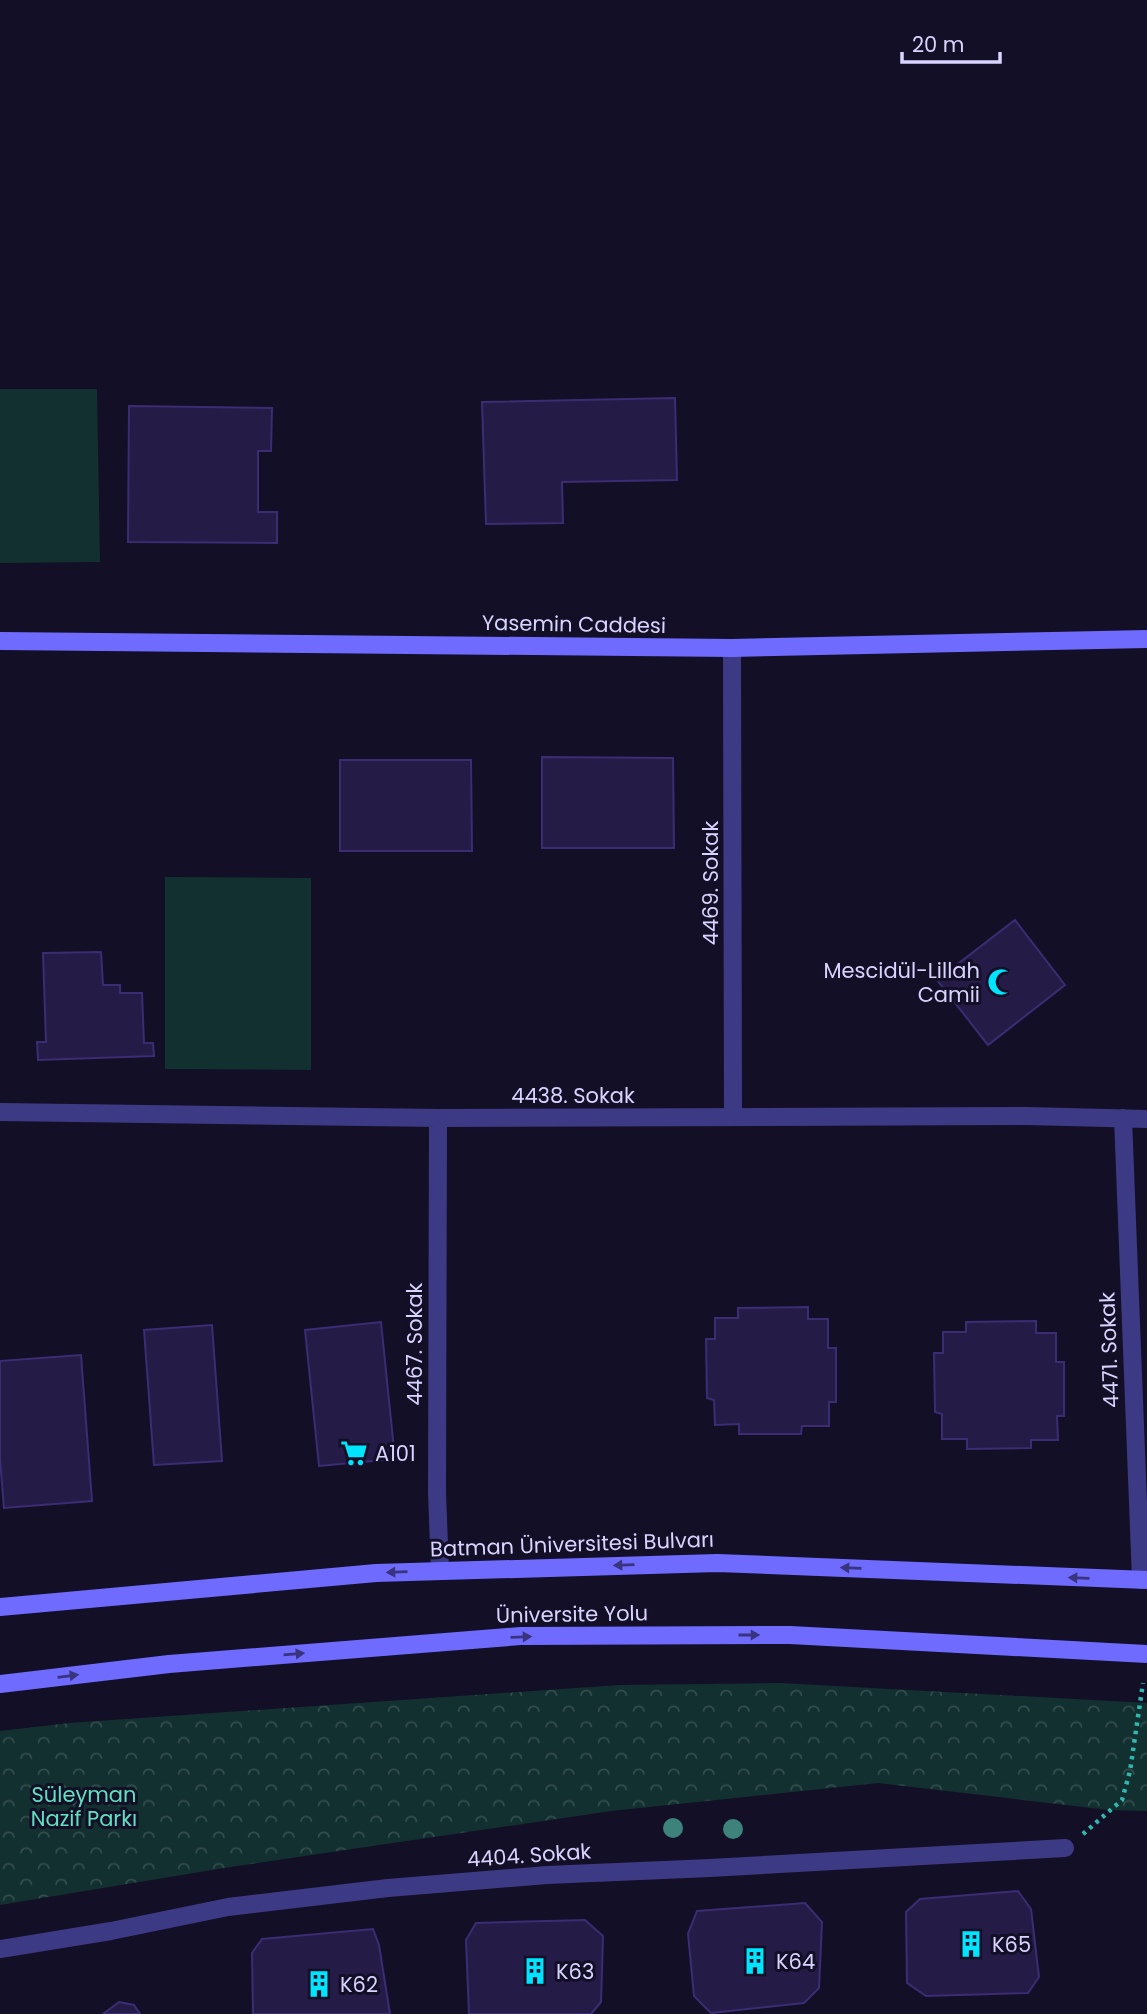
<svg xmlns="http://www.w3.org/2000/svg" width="1147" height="2014" font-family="Poppins,sans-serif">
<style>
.grass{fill:#12302f}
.park{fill:url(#park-crowns)}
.building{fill:#241b47;stroke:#3b2d73;stroke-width:2}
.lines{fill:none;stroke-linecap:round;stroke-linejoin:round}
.path{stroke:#2fb8b0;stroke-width:4.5;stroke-dasharray:3.5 5;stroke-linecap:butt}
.street{stroke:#3d3a85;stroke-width:18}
.secondary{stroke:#6f6bff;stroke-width:18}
.tree{fill:#3d827b}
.oneway{fill:#38347d}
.labels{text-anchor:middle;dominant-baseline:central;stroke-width:6;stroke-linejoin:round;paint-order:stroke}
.street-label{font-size:21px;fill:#d9d4ff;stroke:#130f26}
.poi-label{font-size:21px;fill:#d9d4ff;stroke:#130f26;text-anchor:start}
.park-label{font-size:21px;fill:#5fe0c0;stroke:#130f26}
</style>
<defs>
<pattern id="park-crowns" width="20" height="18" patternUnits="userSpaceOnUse" patternTransform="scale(1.75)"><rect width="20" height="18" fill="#12302f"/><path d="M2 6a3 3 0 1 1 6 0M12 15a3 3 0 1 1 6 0" fill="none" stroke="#344d4e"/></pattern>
</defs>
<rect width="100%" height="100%" fill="#130f26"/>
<path class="grass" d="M0,389h97l3,173 -100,1z
M165,877l146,1v192l-146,-1z"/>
<path class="park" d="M780,1683l367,20v108l-38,-1 -231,-27 -267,28 -381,56 -230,38v-174l69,-8 551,-38z"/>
<path class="building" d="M675,398l2,82 -115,2 1,41 -77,1 -4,-122z
M129,406l143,2 -1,43h-13v61h19v31l-149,-1z
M542,757l131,1 1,90h-132z
M340,760h131l1,91h-132z
M1015,920l50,65 -77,60 -51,-65z
M101,952l2,33h17v8h22l2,50h9l1,13 -116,4 -1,-18h9l-3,-89z
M808,1307v12h20v29h8v54h-7v24h-27l-1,8h-62v-10l-24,1 -1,-25 -7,-2 -1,-59h9v-21h23v-10z
M1036,1321v12h20v29h8v54h-7l1,24h-27v8l-64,1v-10h-25v-25l-7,-2 -1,-59h9v-21h23v-10z
M381,1322l14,137 -76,7 -14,-136z
M212,1325l10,136 -68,4 -10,-135z
M81,1355l11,146 -88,7 -4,-49v-98z
M1018,1891l13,18 8,68 -11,16 -102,3 -19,-13 -1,-71 14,-13z
M805,1903l17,19 -3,66 -15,15 -93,10 -17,-17 -6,-62 9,-23z
M585,1920l18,16 -2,66 -10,12h-122l-3,-74 10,-17z
M373,1929l6,16 11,69h-137l-1,-61 10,-14z
M119,2002l15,3 6,9h-37z"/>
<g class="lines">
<path class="path" d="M1083,1834l39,-34 8,-29 13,-88"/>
<path class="street" d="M732,648l1,469
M0,1112l438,6 589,-2 120,3
M438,1118l-1,375 3,78
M1123,1118l18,462
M0,1949l111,-18 117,-24 160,-19 159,-13 163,-7 355,-20"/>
<path class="secondary" d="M0,641l732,7 415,-9
M0,1607l376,-34 341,-10 430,17
M0,1684l169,-20 352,-28 269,-1 357,19"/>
</g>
<g class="tree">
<circle cx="673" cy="1828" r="10"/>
<circle cx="733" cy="1829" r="10"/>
</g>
<defs><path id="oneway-solid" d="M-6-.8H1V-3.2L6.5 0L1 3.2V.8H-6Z" transform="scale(1.75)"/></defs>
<g class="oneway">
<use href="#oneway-solid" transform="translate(624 1565) rotate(178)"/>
<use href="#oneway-solid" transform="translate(851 1568) rotate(-178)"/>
<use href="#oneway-solid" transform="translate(397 1572) rotate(178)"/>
<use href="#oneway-solid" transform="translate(1079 1578) rotate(-178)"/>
<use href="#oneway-solid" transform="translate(749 1635)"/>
<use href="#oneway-solid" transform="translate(521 1637) rotate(-2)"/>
<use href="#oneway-solid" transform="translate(294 1654) rotate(-5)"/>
<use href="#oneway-solid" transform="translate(68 1676) rotate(-7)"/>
</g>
<defs>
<symbol id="mosque-bare" viewBox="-9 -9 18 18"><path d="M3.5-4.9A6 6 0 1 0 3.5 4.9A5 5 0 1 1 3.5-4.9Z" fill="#00e5ff" stroke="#130f26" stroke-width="2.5" paint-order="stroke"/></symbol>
<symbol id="supermarket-bare" viewBox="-9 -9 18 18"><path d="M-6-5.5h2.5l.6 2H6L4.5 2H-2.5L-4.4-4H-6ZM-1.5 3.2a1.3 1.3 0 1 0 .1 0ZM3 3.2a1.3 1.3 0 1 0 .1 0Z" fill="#00e5ff" stroke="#130f26" stroke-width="2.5" paint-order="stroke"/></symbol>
<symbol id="building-bare" viewBox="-9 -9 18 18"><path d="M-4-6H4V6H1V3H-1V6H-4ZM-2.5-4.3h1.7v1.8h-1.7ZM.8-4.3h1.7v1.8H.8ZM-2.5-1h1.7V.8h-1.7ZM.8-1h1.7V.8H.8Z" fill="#00e5ff" stroke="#130f26" stroke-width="2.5" paint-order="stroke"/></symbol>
</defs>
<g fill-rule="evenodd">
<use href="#mosque-bare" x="982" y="963" width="38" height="38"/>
<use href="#supermarket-bare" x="335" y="1434" width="38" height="38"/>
<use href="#building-bare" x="952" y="1925" width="38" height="38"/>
<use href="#building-bare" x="736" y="1942" width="38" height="38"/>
<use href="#building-bare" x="516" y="1952" width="38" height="38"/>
<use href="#building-bare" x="300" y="1965" width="38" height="38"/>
</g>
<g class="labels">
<g class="street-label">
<text transform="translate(574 624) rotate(1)">Yasemin Caddesi</text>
<text transform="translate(710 883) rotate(-90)">4469. Sokak</text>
<text x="573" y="1095">4438. Sokak</text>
<text transform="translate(414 1344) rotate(-90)">4467. Sokak</text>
<text transform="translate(1109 1350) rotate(-92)">4471. Sokak</text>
<text transform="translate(572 1544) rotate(-2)">Batman Üniversitesi Bulvarı</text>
<text transform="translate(572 1614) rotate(-1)">Üniversite Yolu</text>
<text transform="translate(529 1855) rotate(-4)">4404. Sokak</text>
</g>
<g class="poi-label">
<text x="980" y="970" text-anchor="end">Mescidül-Lillah<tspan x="980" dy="24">Camii</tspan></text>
<text x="375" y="1453">A101</text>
<text x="992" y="1944">K65</text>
<text x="776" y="1961">K64</text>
<text x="556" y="1971">K63</text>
<text x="340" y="1984">K62</text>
</g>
<g class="park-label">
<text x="84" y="1794">Süleyman<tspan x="84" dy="24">Nazif Parkı</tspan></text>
</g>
</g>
<path d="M902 52v10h98v-10" fill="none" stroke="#d9d4ff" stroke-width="3.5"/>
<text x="912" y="52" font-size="21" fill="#d9d4ff" stroke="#130f26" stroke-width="5" paint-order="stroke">20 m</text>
</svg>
